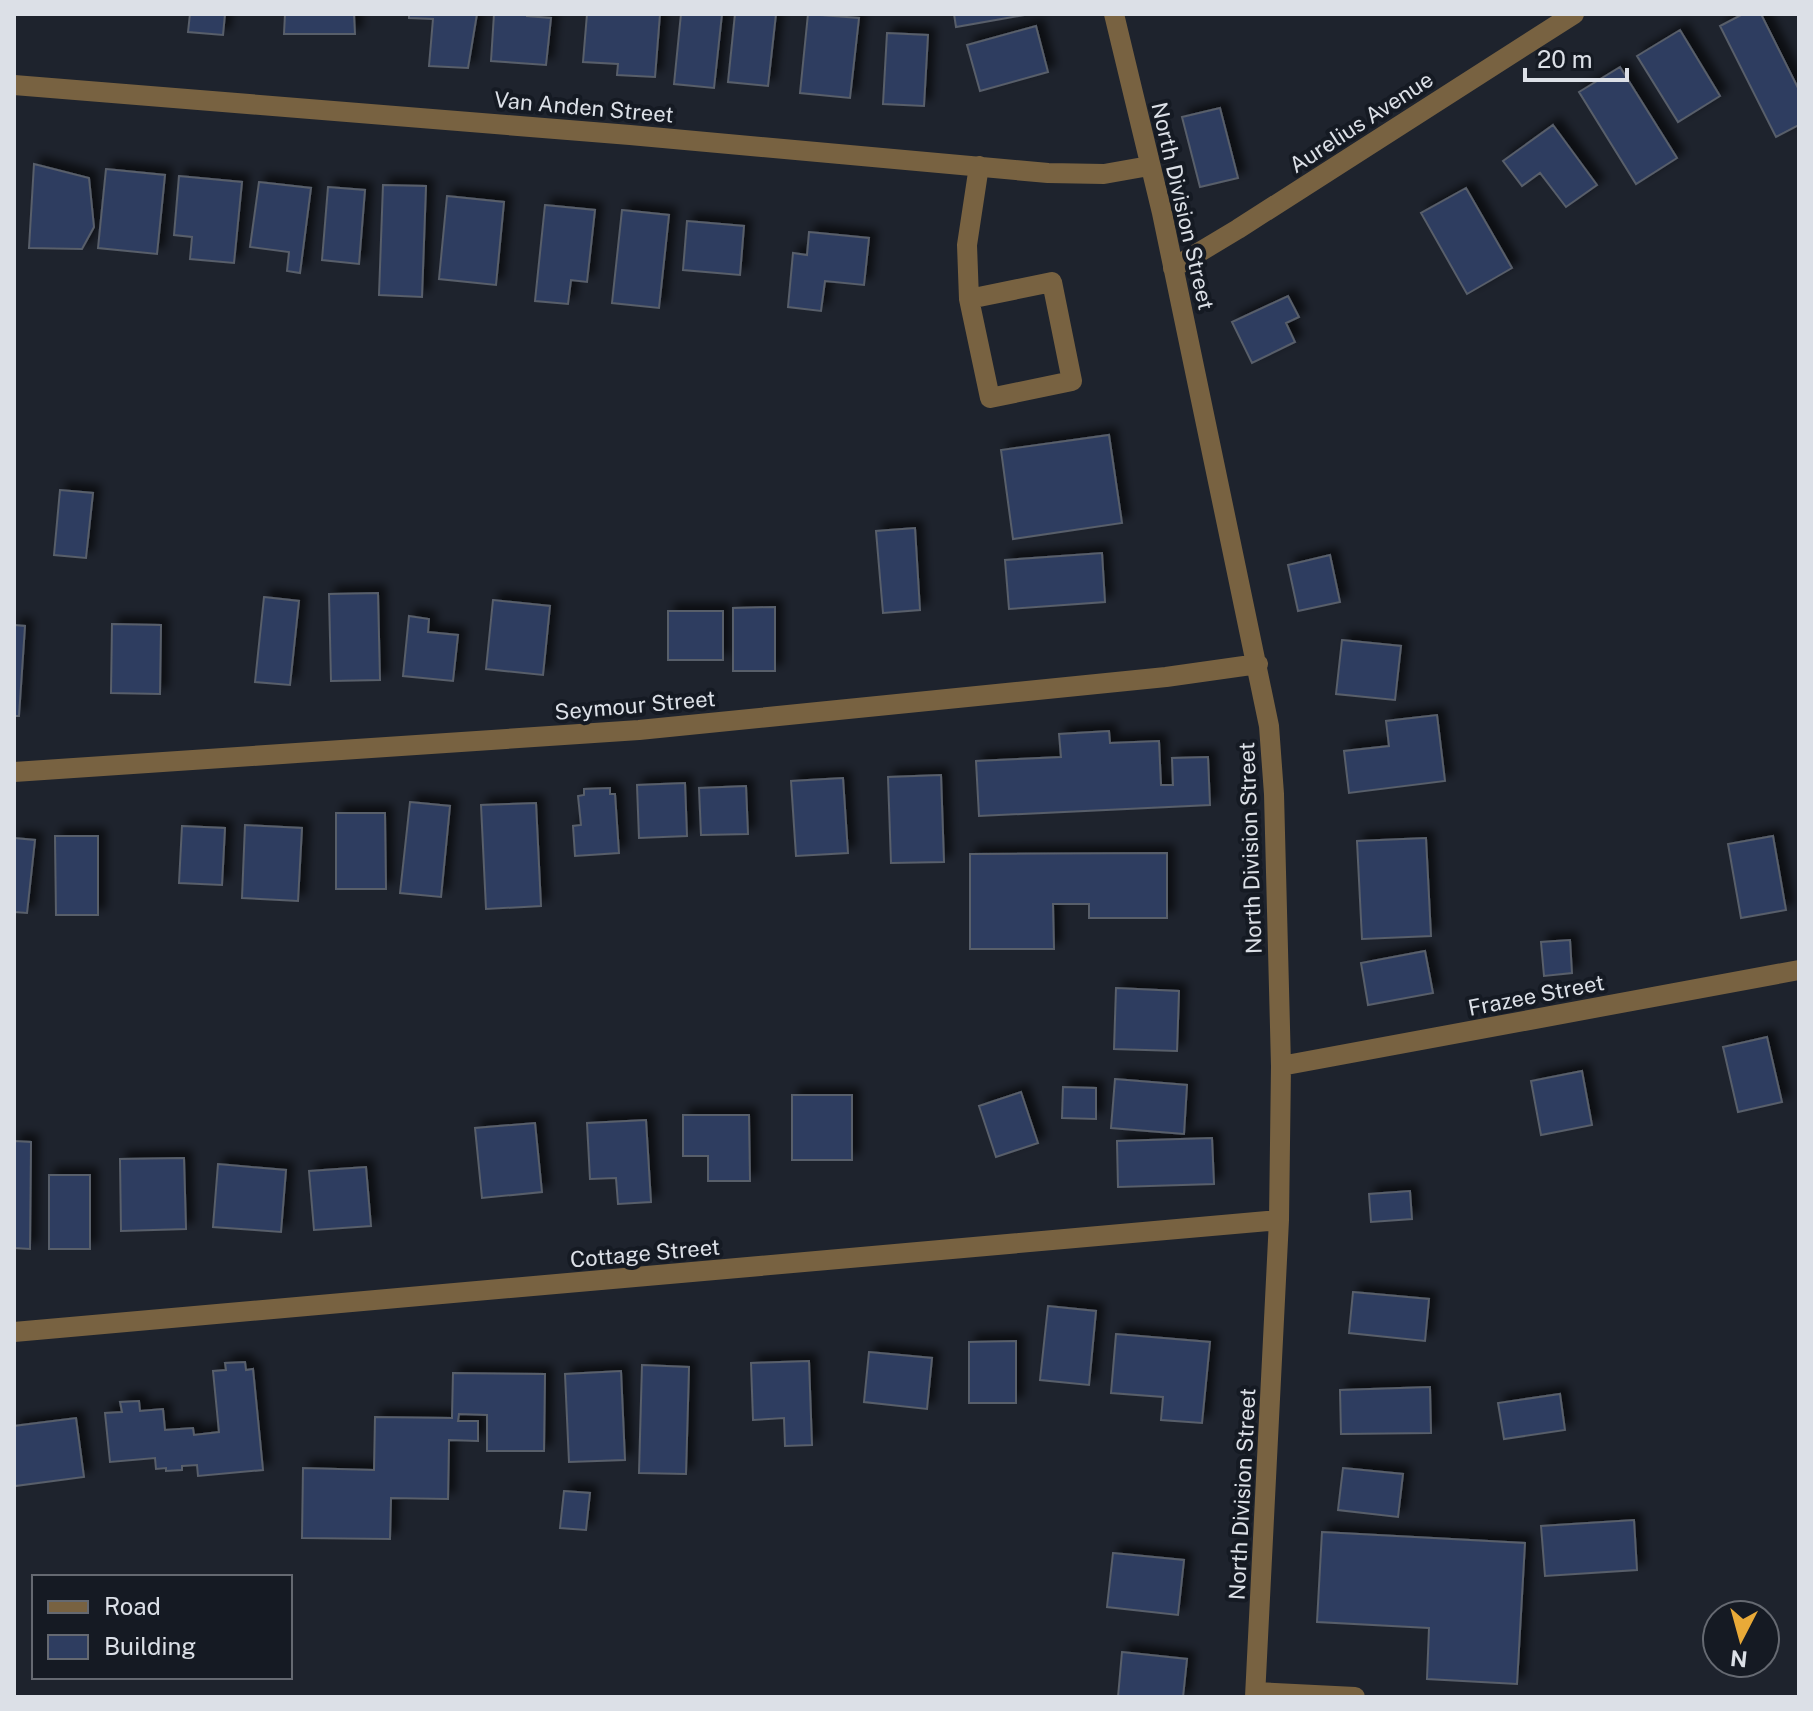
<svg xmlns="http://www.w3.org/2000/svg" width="1813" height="1711" font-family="'Public Sans',sans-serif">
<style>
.building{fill:#2e3d60;stroke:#585e6a;stroke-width:2;filter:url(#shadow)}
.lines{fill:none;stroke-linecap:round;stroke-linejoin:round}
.minor{stroke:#786241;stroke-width:20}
.labels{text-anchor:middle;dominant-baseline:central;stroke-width:8;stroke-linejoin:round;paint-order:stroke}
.street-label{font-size:22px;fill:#dce0e7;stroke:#151a23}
</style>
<defs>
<filter id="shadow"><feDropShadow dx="7" dy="-7" stdDeviation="4" flood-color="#0009"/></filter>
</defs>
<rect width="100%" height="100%" fill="#1e232d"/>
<path class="building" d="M190,14h35l-2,21 -35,-3z
M285,14h69l1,20h-71z
M409,14h68l-9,54 -39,-2 4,-47 -24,-1z
M494,14h33v2l24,2 -5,47 -55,-4z
M587,14h73l-5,63 -38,-2 1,-11 -35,-2z
M681,14h41l-8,74 -40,-4z
M735,14h41l-8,72 -40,-4z
M808,14l51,4 -9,80 -50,-5z
M954,14h76l-74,13z
M1743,14h18l38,76v35l-23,12 -56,-111z
M1036,26l12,46 -68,19 -13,-46z
M1680,30l40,66 -42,26 -41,-66z
M887,33l41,2 -4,71 -41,-2z
M1620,67l57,91 -41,26 -57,-92z
M1220,108l18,70 -38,9 -18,-70z
M1553,125l44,60 -31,22 -26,-34 -18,13 -19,-25z
M34,164l55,14 5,49 -12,22 -53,-1z
M106,169l59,6 -8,79 -59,-6z
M179,176l63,6 -8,81 -44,-4 2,-22 -18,-2z
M259,182l52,6 -11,85 -13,-2 2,-19 -39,-5z
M383,185l43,1 -4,111 -43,-2z
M328,187l37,3 -6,74 -37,-4z
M1466,188l46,80 -45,26 -46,-81z
M447,196l57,6 -8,83 -57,-6z
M545,205l50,5 -8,72 -16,-2 -3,24 -33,-3z
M622,210l47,5 -10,93 -47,-5z
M687,221l57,5 -4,49 -57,-5z
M809,232l60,6 -5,47 -39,-4 -4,30 -33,-4 5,-54 14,2z
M1288,296l11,21 -13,6 9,19 -43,21 -20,-41z
M1109,435l13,88 -109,16 -12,-89z
M60,490l33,3 -7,65 -32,-3z
M915,528l5,82 -37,3 -7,-82z
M1102,553l3,49 -96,7 -4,-49z
M1330,555l10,47 -42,9 -10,-46z
M378,593l2,87 -49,1 -2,-87z
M264,597l35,4 -9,84 -35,-3z
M493,600l57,6 -7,69 -57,-6z
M775,607v64h-42v-63z
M668,611h55v49h-55z
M409,616l20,3 -1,13 30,3 -5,46 -50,-5z
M112,624l49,1 -1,69 -49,-1z
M14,625l11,1 -6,90h-5z
M1342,640l59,6 -6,54 -59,-6z
M1437,715l8,66 -96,12 -5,-42 45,-5 -3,-25z
M1109,731l1,12 49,-2 2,44h12l-1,-27 36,-1 2,48 -231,11 -3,-55 85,-4 -2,-23z
M941,775l3,87 -53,1 -3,-86z
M843,778l5,75 -52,3 -5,-75z
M685,783l2,53 -48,2 -2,-53z
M746,786l2,48 -47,1 -2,-47z
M610,788v6h5l4,59 -44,3 -2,-30 8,-1 -3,-29 6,-1v-6z
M410,802l40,4 -9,91 -41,-4z
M536,803l5,103 -55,3 -5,-104z
M336,813h49l1,76h-50z
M245,825l57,3 -4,73 -56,-3z
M182,826l43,2 -3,57 -43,-2z
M55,836h43v79h-42z
M1773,836l13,74 -45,8 -13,-74z
M14,838l21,2 -8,73 -13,-1z
M1426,838l5,98 -69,3 -5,-98z
M1167,853v65h-78v-14h-36l1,45h-84v-95z
M1570,940l2,33 -28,3 -3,-34z
M1425,951l8,42 -65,12 -7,-42z
M1116,988l63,3 -2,60 -63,-2z
M1767,1037l15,65 -44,10 -15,-65z
M1582,1071l10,54 -51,10 -10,-54z
M1115,1079l72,6 -3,49 -73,-6z
M1063,1087l33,1v31l-34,-1z
M1021,1092l17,51 -42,14 -17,-51z
M792,1095h60v65h-60z
M683,1115h66l1,66h-42v-25h-25z
M646,1120l5,82 -33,2 -2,-26 -26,1 -3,-56z
M535,1123l7,69 -60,6 -7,-70z
M1212,1138l2,46 -96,3 -1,-46z
M14,1141l17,1 -1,107 -16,-1z
M184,1158l2,71 -65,2 -1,-72z
M218,1164l68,6 -5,62 -68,-5z
M366,1167l5,59 -57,4 -5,-59z
M49,1175h41v74h-41z
M1410,1191l2,28 -41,3 -2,-28z
M1353,1292l76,7 -4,42 -76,-8z
M1048,1306l48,5 -7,74 -49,-5z
M1116,1334l94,8 -8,81 -41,-3 2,-23 -52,-4z
M1016,1341v62h-47v-61z
M869,1352l63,6 -5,51 -63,-7z
M809,1361l3,84 -27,1 -1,-28 -31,2 -2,-57z
M245,1362l1,8 7,-1 10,101 -65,6 -1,-11 -15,1v4l-16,1v-3l-10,1 -1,-11 -45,4 -5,-49 17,-1 -2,-10 19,-1 1,10 23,-2 2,21 28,-2 1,7 25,-3 -6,-61 13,-1 -1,-7z
M642,1365l47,2 -3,107 -47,-1z
M621,1371l4,89 -56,2 -4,-88z
M453,1373l92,1 -1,77h-57v-36l-28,-1 -1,7h20v20l-29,-1 -1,59 -57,-1 -1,41 -88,-1 1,-70 71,2 1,-53 77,1z
M1430,1387l1,46 -90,1 -1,-44z
M1560,1394l5,36 -61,9 -6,-36z
M76,1418l8,59 -69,9 -1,-60z
M1343,1468l60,6 -5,43 -60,-7z
M564,1491l26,2 -4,37 -26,-2z
M1634,1520l3,50 -92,6 -4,-50z
M1322,1532l203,11 -8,141 -90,-5 2,-51 -112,-6z
M1113,1553l71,7 -6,55 -71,-8z
M1122,1652l65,7 -4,38h-65z"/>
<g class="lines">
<path class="minor" d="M1114,14l48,199 107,513 5,68 7,272 -2,154 -24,477
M14,85l616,50 418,38 56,1 45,-8
M1173,268l65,-39 336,-215
M969,299l83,-17 20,99 -82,17 -21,-99 -2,-54 12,-79
M14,772l625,-42 527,-53 92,-13
M1281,1066l518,-96
M14,1332l1265,-112
M1256,1692l99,5"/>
</g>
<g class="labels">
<g class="street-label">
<text transform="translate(584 107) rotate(5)">Van Anden Street</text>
<text transform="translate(1361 122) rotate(-33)">Aurelius Avenue</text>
<text transform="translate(1183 206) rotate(77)">North Division Street</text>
<text transform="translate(635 705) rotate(-5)">Seymour Street</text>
<text transform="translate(1250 848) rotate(-92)">North Division Street</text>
<text transform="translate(1536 995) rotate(-11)">Frazee Street</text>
<text transform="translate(645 1253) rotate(-5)">Cottage Street</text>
<text transform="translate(1242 1494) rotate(-87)">North Division Street</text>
</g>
</g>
<rect width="1813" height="1711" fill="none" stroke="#dce0e7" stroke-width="32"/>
<rect x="32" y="1575" width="260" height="104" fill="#151a23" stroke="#656971" stroke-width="2"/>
<rect x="48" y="1601" width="40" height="12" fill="#786241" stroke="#656971" stroke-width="2"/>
<text x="104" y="1615" font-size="24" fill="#dce0e7">Road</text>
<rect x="48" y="1635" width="40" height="24" fill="#2e3d60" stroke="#656971" stroke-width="2"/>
<text x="104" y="1655" font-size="24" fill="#dce0e7">Building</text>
<g transform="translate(1741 1639) rotate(186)"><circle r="38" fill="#151a23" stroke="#656971" stroke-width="2"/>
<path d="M0-6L14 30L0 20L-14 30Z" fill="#e9aa38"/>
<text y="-12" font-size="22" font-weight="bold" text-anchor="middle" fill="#dce0e7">N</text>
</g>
<path d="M1525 68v12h102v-12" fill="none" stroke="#dce0e7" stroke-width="4"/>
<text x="1537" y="68" font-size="24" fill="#dce0e7" stroke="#151a23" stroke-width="6" paint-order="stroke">20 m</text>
</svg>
